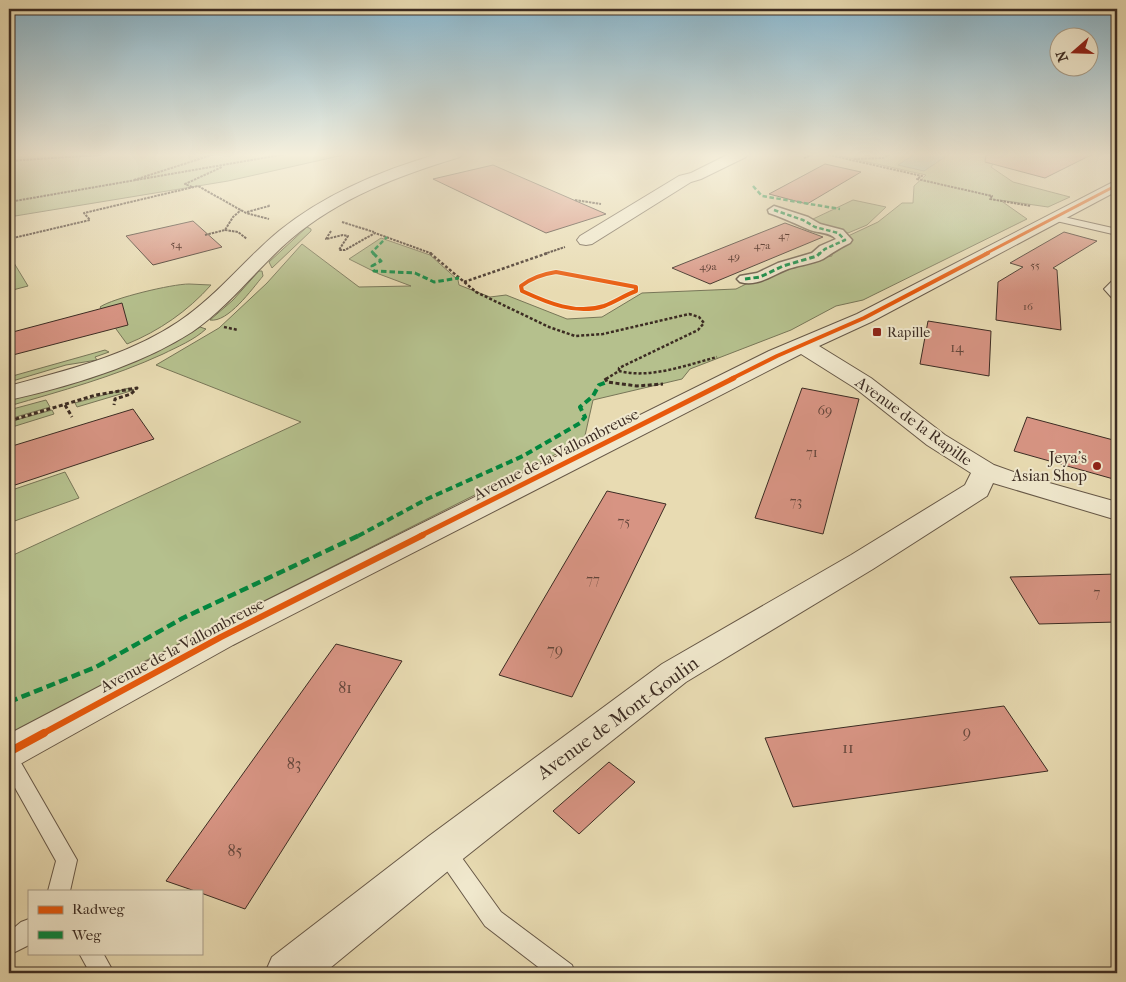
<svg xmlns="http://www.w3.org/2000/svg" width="1126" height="982" font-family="'IM FELL French Canon',serif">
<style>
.green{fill:#b5c08d;stroke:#787658}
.water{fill:#97bbab;stroke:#738275}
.building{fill:#d79483;stroke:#3c2c23}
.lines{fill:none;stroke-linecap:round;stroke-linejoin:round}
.service-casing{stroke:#675847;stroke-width:2}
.pedestrian-casing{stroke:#675847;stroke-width:3}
.minor-casing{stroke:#675847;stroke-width:2}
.path-far2{stroke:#3c2c23;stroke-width:2;stroke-dasharray:2.5 1;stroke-linecap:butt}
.path-far1{stroke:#3c2c23;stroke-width:2.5;stroke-dasharray:3 2;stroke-linecap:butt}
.path{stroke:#3c2c23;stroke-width:3;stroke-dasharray:4 2.5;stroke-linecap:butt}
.service{fill:#f0e8cd;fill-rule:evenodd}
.pedestrian{fill:#f0e8cd;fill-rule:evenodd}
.minor{fill:#f0e8cd;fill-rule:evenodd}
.quiet-far3{stroke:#00873e;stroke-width:2.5;stroke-dasharray:4.5 2.5;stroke-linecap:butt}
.quiet-far2{stroke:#00873e;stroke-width:3;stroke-dasharray:5.5 3;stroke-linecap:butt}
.quiet-far1{stroke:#00873e;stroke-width:4;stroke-dasharray:7 4;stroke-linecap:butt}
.quiet{stroke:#00873e;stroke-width:4.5;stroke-dasharray:9 4.5;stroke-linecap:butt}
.cycleway-far4-casing{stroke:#f0e8cd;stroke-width:5}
.cycleway-far3-casing{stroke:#f0e8cd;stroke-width:6}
.cycleway-far2-casing{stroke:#f0e8cd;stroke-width:8}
.cycleway-far1-casing{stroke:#f0e8cd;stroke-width:9}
.cycleway-casing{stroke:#f0e8cd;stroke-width:11}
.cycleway-far4{stroke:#e8590c;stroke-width:3}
.cycleway-far3{stroke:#e8590c;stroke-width:4}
.cycleway-far2{stroke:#e8590c;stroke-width:5}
.cycleway-far1{stroke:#e8590c;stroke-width:6}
.cycleway{stroke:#e8590c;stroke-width:8}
.poi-dot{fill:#8f2418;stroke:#f0e8cd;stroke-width:2}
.labels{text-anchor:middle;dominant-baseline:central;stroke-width:4;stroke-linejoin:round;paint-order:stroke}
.far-number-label{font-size:11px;fill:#63463b}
.far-poi-label{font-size:14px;fill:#3c2c23;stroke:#f0e8cd;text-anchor:start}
.number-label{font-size:14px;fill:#63463b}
.street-label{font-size:16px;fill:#3c2c23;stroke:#f0e8cd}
.poi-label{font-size:16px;fill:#3c2c23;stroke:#f0e8cd;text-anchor:end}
.near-number-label{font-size:16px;fill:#63463b}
.near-street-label{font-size:19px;fill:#3c2c23;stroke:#f0e8cd}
</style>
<rect width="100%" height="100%" fill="#e8dbb2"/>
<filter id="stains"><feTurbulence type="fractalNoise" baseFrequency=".004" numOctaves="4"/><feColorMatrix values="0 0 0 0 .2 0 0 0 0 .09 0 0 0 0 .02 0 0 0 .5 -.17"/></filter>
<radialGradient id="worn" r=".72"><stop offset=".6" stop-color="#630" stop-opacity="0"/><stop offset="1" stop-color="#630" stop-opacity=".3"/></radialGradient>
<path class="green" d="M9,154h339l-120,27 -219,36z
M832,154h168l-9,13 22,15 57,15 -22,10 -48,-7 27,19 -164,81 -27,6 -45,24 -101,39 -8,10 -89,21 -9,40 -439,221 -136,81v-185l292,-135 -145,-57 63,-37 48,-45 35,-39 57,43 52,-1 -32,-12 -30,-15 32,-21 49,17 28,25 1,5 31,12 16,-2 61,24 35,-2 40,-24 94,-4 16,-8 21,-5 21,-13 38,-7 -1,-12 47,-22 24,-19h11l1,-17 12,-11z
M853,200l33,7 -19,18 -19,8 -37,-13z
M307,227l4,2v2l-39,37 -3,-6z
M14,263l14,23 -19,5v-27z
M259,271h3l1,5c-11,13 -35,47 -53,44l23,-20z
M189,284l22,1c-23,26 -52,46 -84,59l-27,-37c13,-9 72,-23 89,-23z
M200,327l6,2c-12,11 -29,18 -43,25 -50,23 -102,37 -154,52v-6c67,-18 132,-36 191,-73z
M105,350l4,2 -14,5 2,3 -31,5 -57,17v-5z
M129,388l5,2 -57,17 -2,-4z
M46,400l4,7 -41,12v-9z
M52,410l2,4 -45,14v-6z
M65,472l14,26 -70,25v-32z"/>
<path class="water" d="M915,154h31l2,1 -24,16 -26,-6z"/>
<path class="building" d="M986,154h107l-48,24 -60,-16z
M825,164l36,8 -54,32 -38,-10z
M493,165l113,49 -60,19 -113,-54z
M193,221l29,26 -69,18 -27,-29z
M785,223l38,14 -113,47 -38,-16z
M1064,232l33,9 -44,27 4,2 4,60 -65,-10 2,-38 25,-15 -13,-4z
M122,303l6,22 -119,31v-23z
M928,321l63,10 -2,45 -69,-12z
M802,388l57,11 -36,135 -68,-16z
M133,409l21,30 -145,48v-40z
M1027,417l90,24v39l-103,-29z
M607,491l59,13 -94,193 -73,-22z
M1117,574v48l-78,2 -29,-47z
M336,644l66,17 -157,248 -44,-16v-2h-6l-29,-10z
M1004,706l44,65 -255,36 -28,-69z
M609,762l26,20 -56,52 -26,-23z"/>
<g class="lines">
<defs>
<path id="service" d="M1055,215l62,14v6l-65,-15 -1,-2z
M1117,278v8l-2,3 2,3v8l-4,-1 -9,-10 10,-10z
M9,752l7,2 61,106 -7,31h-22l8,-30 -47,-84z
M445,842l7,2 49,68 71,53 3,8h-29l-61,-47 -47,-68 -3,-7 3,-7z
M29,919v26l-20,10v-23l12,-10z
M79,953h24l11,20h-24z"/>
<path id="pedestrian" d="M774,206l34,11 12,7 23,6 9,10 -2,3c-10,5 -18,10 -27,16 -10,5 -24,6 -35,10 -16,6 -30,18 -48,13l-3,-3 3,-3 17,-3 21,-10 34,-10 8,-7 16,-7c-6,-7 -18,-6 -26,-9 -14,-6 -26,-12 -41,-17l-1,-3z"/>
<path id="minor" d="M438,154h24l-2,3c-60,18 -121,41 -169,82 -34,29 -61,67 -99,93 -51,33 -124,55 -183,68v-14c58,-16 118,-30 169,-64 38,-25 66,-62 101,-91 46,-37 103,-61 159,-77z
M729,154h19l-2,3 -45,22 -10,3 -99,62 -6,1 -6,-1 -3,-4 3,-4 99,-60 12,-3z
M1117,180v11l-246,131 -52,24 52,32 74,57 49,30 34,12 89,25v18l-124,-37 -6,13 -114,73 -187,113 -227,180 -135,111h-59l7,-16 157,-121 233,-172 189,-109 114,-70 6,-12 -44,-28 -72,-57 -54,-34 -568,291 -211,118 -13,4v-33l200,-105 560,-278 88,-37z"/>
</defs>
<use href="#service" class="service-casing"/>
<use href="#pedestrian" class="pedestrian-casing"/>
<use href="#minor" class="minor-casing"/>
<path class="path-far2" d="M825,154l97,22 -5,3 75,17 -2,3 41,7
M804,158l10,-4
M854,159l29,-1 7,-4
M9,161l101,-7
M134,180l81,-26
M192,187l-7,-3 37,-17
M575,200l26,4
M9,202l277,-48
M247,212l22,-6v-2
M342,222l32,10
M225,230l13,2 9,7
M331,231l-5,8 17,-4 5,1 -9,14h6l30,-17 58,21
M205,235l20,-5 8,-13 8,-7
M9,239l81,-19 -6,-7 114,-27 48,27 23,6
M544,254l21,-7"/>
<path class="path-far1" d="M430,253l46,39 73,35 26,9 28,-2 86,-20 10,3 5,6 -6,7 -79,38v3
M464,282l84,-29
M224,327l14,3
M606,379l13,-8c31,8 68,-6 98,-14"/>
<path class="path" d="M605,378l2,4 30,4 26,-2
M65,405l7,12
M9,421l87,-26 41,-7 -6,6 -16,5 -1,6"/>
<use href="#service" class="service"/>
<use href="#pedestrian" class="pedestrian"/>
<use href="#minor" class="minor"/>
<path class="quiet-far3" d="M753,186l9,10 78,13
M774,210l29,10 12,7 23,6 7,7 -20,9 -6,5
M374,254l-2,-2 15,-15"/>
<path class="quiet-far2" d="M373,253l8,8 -9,5 2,5 41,2 19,9 25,-4
M745,279l15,-2 23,-11 34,-10 3,-3"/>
<path class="quiet-far1" d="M358,536l69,-37 96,-43 57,-33 5,-6 -5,-10 13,-11 6,-11 8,-3"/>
<path class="quiet" d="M9,702l87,-35 87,-49 177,-83"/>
<defs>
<path id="cycleway-far4" d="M985,254l132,-69"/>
<path id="cycleway-far3" d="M556,272l80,15v4c-11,4 -21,11 -32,15 -28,9 -56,-3 -82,-15l-1,-5c10,-8 22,-12 35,-14z
M731,379l46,-23 87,-38 124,-65"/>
<path id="cycleway-far2" d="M420,536l314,-158"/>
<path id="cycleway-far1" d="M42,734l179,-97 202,-102"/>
<path id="cycleway" d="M9,752l35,-19"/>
</defs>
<use href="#cycleway-far4" class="cycleway-far4-casing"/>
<use href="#cycleway-far3" class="cycleway-far3-casing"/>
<use href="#cycleway-far2" class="cycleway-far2-casing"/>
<use href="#cycleway-far1" class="cycleway-far1-casing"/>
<use href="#cycleway" class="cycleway-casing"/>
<use href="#cycleway-far4" class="cycleway-far4"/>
<use href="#cycleway-far3" class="cycleway-far3"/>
<use href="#cycleway-far2" class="cycleway-far2"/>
<use href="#cycleway-far1" class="cycleway-far1"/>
<use href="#cycleway" class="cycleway"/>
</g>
<linearGradient id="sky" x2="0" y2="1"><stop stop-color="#87b7d0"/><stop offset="0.53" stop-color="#f5efdc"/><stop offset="1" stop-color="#f5efdc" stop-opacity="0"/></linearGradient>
<rect width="1126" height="292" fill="url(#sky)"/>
<g class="poi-dot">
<rect x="872" y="327" width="10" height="10" rx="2.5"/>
<circle cx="1097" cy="466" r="5"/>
</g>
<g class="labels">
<g class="far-number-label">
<text x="784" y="235">47</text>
<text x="176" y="244">54</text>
<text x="762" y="245">47a</text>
<text x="734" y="256">49</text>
<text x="1035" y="265">55</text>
<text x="708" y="266">49a</text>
<text x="1028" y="306">16</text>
</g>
<g class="far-poi-label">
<text x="887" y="332">Rapille</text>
</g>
<g class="number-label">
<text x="957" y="347">14</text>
<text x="825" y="410">69</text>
<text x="812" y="452">71</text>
<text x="796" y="501">73</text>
<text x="624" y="521">75</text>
<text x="593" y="579">77</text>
<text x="1097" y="592">7</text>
</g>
<g class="street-label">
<text transform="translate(914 421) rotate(36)">Avenue de la Rapille</text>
<text transform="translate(556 454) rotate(-27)">Avenue de la Vallombreuse</text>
<text transform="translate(182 645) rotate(-28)">Avenue de la Vallombreuse</text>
</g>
<g class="poi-label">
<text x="1087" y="457">Jeya's<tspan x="1087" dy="18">Asian Shop</tspan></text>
</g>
<g class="near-number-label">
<text x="555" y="649">79</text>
<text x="345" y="687">81</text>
<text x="967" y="731">9</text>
<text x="848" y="747">11</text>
<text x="294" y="763">83</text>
<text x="235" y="850">85</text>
</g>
<g class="near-street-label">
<text transform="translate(618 718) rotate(-36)">Avenue de Mont-Goulin</text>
</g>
</g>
<rect width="1126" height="982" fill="none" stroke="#e8dbb2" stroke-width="30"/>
<rect x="10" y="10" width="1106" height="962" fill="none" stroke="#3c2c23" stroke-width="2.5"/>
<rect x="15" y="15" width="1096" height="952" fill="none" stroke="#3c2c23"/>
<rect x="28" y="890" width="175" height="65" fill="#f0e8cd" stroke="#a89d89"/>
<rect x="38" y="906" width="25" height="8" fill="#e8590c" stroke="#a89d89"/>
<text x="72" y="914" font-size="15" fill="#3c2c23">Radweg</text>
<rect x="38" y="931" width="25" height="8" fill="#00873e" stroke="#a89d89"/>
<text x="72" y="940" font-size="15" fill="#3c2c23">Weg</text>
<g transform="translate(1074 52) rotate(250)"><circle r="24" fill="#f0e8cd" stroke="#a89d89"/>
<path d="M0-4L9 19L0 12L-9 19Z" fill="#8f2418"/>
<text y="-8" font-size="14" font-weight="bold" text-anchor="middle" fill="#3c2c23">N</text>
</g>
<rect width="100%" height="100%" filter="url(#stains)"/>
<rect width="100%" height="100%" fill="url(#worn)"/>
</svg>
